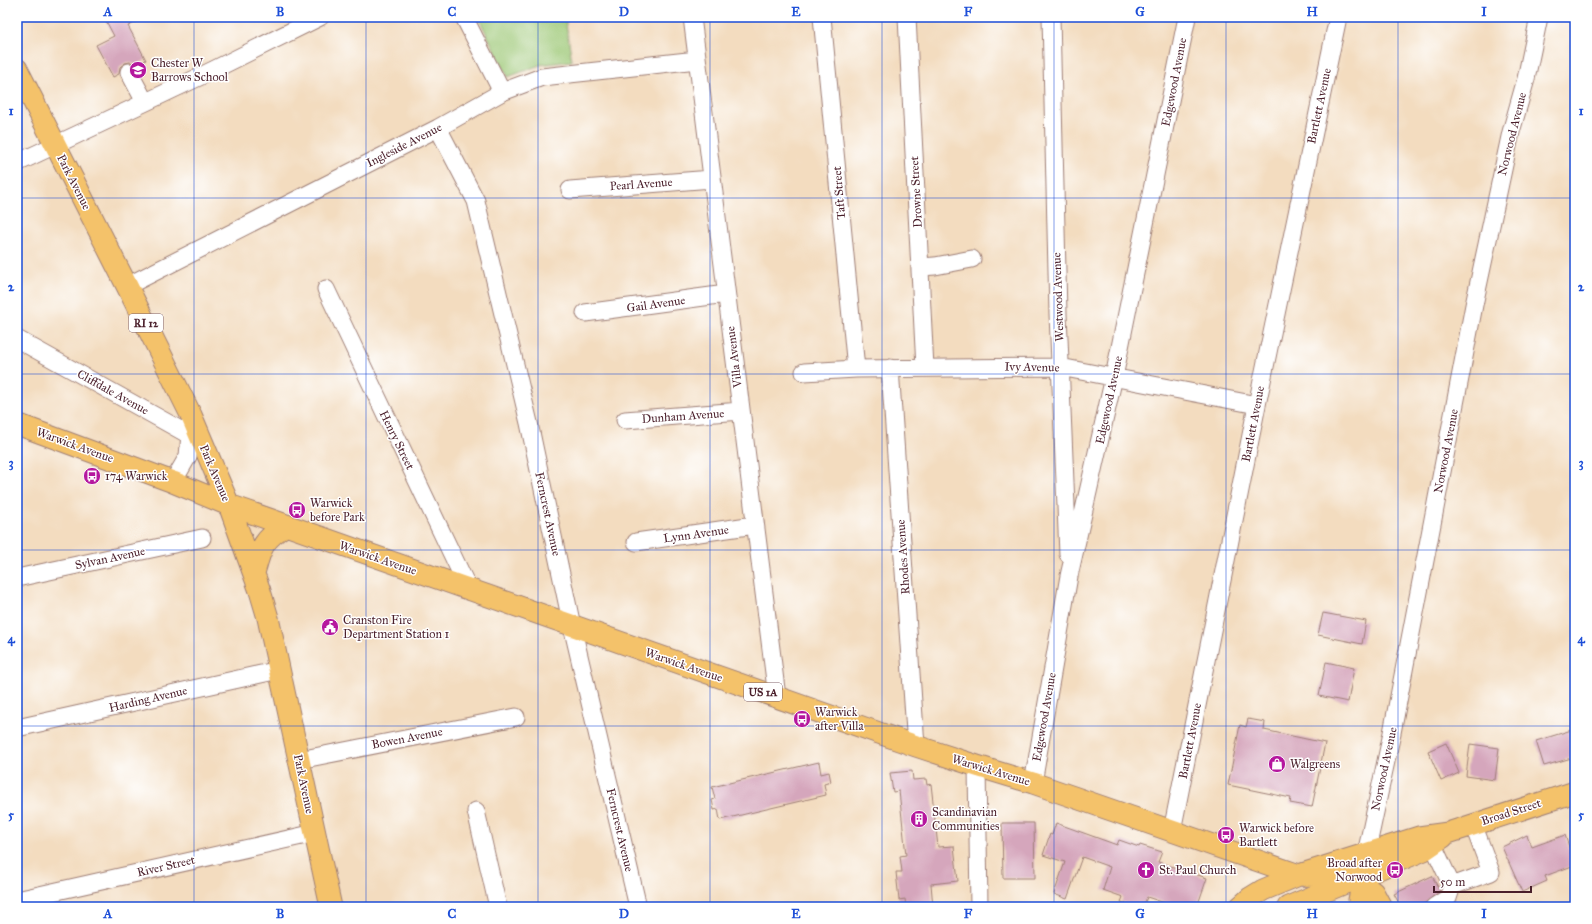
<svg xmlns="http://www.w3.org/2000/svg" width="1592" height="924" font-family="'IM FELL Great Primer',serif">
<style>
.green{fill:#9cc774;stroke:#737350}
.building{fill:#d5a6bc}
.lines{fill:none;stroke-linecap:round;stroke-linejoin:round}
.minor-casing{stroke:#9e7e75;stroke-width:19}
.major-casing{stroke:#9e7e75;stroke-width:23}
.minor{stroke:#fff;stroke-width:17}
.major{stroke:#f4c26a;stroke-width:21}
.grid{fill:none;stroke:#1d4ed8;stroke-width:1;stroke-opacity:0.55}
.labels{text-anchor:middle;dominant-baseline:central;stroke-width:3;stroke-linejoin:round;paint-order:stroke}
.shield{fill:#fff;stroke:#80626b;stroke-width:1}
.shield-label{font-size:11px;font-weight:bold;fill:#4a1f2b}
.poi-label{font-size:12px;fill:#4a1f2b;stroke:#fff;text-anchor:start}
.street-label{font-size:12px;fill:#4a1f2b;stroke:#fff}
.neatline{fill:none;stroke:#1d4ed8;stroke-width:1.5}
.grid-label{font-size:13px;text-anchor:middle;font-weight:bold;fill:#1d4ed8}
</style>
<rect width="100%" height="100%" fill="#fff"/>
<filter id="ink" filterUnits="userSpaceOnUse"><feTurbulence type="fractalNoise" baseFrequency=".025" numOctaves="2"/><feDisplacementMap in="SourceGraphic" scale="8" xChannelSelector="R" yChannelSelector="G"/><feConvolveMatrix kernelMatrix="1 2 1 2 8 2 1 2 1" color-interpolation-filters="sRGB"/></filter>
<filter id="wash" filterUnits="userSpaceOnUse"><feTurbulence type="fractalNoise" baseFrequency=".012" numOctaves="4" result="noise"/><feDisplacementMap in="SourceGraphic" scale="16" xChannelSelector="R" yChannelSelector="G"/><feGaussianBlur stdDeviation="0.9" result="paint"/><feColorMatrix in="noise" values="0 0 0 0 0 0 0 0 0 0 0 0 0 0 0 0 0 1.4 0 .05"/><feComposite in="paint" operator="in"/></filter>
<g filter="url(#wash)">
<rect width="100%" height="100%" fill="#f3dcbf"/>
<path class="green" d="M478,17h87l7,44 -32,4 -32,12z"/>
<g id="blocks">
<path class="building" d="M104,17h43l-19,9 18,34 -10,5 -6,-3 -5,1 -5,4 -1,7 -6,3 -17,-32 18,-9z
M1323,613l43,8 -4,23 -44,-9z
M1326,662l28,6 -6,34 -29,-6z
M1248,719l17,3 -1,8 61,13 -13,64 -22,-4 1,-5 -63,-13 12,-60 6,2z
M1575,729v28l-31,9 -8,-25z
M1446,743l13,30 -18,8 -13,-30z
M1470,744l29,4 -4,32 -29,-4z
M819,762l2,12 8,-2 2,10 -7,2 2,11 -106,25 -2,-11 -4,1 -2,-10 3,-1 -3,-12z
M912,771l1,9 13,-1 1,6 4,-1 7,63 16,-1 4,35 -27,3 2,23h-27l-1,-8 -6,1 -3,-28h6l-2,-16 6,-1 -7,-64 -6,1 -3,-19z
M1002,823h32l1,55h-32z
M1056,823l61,22 2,-5 20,7 1,-2 22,7 -4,10 49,16 -10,29h-20l-30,-10 -4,10h-6l-16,-5 2,-5 -20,-7 7,-23 -28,-10 -15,42 -13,-5 11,-32 -22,-7 7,-21 2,1z
M1527,835l5,12 33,-12 10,30 -30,11 2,5 -25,11 -20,-45z
M1432,876l8,15 -15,12 -9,4h-15l-7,-13z"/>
</g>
</g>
<g filter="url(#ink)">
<use href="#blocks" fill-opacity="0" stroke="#9e7e75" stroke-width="1"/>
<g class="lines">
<defs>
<path id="minor" d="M464,17l38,75
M692,17l85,680
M822,17l34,352
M907,17l18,351
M1051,17l7,297 10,240
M129,72l16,30
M438,128l38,73 53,222 43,203 66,281
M17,163l182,-86 121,-60
M570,190l142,-11
M920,267l15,-1 37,-7
M127,286l311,-158 64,-36 40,-15 155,-17
M326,289l143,301
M585,313l141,-19
M17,339l174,97
M890,368l26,378
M804,372l52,-3 204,-2 197,38
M625,420l116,-9
M173,482l15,-26 3,-32
M636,542l119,-17
M17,578l185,-40
M17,728l262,-58
M299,760l217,-43
M977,766l2,141
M1033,783l36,-207 45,-199 73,-360
M476,811l22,96
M1172,831l85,-426 81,-388
M1433,845l19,41 39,-14 -18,-48
M1366,854l25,-116 83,-433 37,-173 15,-53 13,-62
M17,900l298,-67
M1434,907l14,-9 4,-12"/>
<path id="major" d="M17,69l110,217 64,129 38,90 31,86 8,27 63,289
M17,424l156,58 56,23 687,241 61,20 56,17 266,92 60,2
M254,573c7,-25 8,-33 32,-48
M1362,866l-3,11 3,8 -3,15 4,7
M1362,885l11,7 8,15
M1240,907l10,-9 13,-8 36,-15 120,-38 29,-4 127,-41
M1288,907l136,-57 19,-13"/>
</defs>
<use href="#minor" class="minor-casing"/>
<use href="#major" class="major-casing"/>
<use href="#minor" class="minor"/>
<use href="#major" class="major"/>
</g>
</g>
<path class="grid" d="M194,17v890M366,17v890M538,17v890M710,17v890M882,17v890M1054,17v890M1226,17v890M1398,17v890M17,198h1558M17,374h1558M17,550h1558M17,726h1558"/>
<defs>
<symbol id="school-disc" viewBox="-11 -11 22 22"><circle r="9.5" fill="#b5179e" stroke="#fff"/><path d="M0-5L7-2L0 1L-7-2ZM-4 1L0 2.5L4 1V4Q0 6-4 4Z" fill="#fff"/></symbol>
<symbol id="bus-disc" viewBox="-11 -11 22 22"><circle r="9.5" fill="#b5179e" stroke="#fff"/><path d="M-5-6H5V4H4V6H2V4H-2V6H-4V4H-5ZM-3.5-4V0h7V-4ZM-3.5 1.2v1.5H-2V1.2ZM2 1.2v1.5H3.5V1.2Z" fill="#fff"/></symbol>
<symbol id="civic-disc" viewBox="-11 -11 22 22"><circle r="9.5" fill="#b5179e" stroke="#fff"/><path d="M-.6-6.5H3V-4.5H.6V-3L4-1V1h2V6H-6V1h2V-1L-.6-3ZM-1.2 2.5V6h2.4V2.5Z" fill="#fff"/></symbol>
<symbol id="shop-disc" viewBox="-11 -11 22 22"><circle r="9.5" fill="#b5179e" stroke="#fff"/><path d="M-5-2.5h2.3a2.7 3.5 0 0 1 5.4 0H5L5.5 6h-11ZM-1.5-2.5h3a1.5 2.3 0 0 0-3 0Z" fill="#fff"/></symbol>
<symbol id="building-disc" viewBox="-11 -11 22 22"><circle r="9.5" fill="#b5179e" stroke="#fff"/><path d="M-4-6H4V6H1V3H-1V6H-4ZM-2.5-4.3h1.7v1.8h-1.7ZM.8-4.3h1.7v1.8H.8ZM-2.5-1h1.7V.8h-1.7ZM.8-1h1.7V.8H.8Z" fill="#fff"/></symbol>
<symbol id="church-disc" viewBox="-11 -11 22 22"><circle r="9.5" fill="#b5179e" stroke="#fff"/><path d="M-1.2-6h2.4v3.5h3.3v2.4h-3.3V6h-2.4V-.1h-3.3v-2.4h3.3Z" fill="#fff"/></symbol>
</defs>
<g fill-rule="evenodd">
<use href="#school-disc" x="128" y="60" width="20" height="20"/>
<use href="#bus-disc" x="82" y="466" width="20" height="20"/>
<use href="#bus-disc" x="287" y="500" width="20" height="20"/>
<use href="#civic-disc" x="320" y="617" width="20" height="20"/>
<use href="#bus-disc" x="792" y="709" width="20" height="20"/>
<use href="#shop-disc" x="1267" y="754" width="20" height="20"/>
<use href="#building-disc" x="909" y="809" width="20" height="20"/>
<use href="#bus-disc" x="1216" y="825" width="20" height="20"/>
<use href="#church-disc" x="1136" y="860" width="20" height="20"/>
<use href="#bus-disc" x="1385" y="860" width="20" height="20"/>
</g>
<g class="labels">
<g class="shield">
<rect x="129" y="314" width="34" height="18" rx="3"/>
<rect x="744" y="683" width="38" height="18" rx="3"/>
</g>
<g class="shield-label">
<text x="146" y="323">RI 12</text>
<text x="763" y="692">US 1A</text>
</g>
<g class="poi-label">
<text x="151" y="63">Chester W<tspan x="151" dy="14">Barrows School</tspan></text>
<text x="105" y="476">174 Warwick</text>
<text x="310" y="503">Warwick<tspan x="310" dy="14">before Park</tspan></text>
<text x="343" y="620">Cranston Fire<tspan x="343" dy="14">Department Station 1</tspan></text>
<text x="815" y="712">Warwick<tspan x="815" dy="14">after Villa</tspan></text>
<text x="1290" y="764">Walgreens</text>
<text x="932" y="812">Scandinavian<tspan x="932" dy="14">Communities</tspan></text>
<text x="1239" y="828">Warwick before<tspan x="1239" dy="14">Bartlett</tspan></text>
<text x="1382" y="863" text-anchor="end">Broad after<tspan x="1382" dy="14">Norwood</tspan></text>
<text x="1159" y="870">St. Paul Church</text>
</g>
<g class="street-label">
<text transform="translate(1174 82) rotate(-79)">Edgewood Avenue</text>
<text transform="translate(1319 106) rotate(-78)">Bartlett Avenue</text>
<text transform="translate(1512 134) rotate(-76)">Norwood Avenue</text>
<text transform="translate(404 145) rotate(-27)">Ingleside Avenue</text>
<text transform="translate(74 182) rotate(63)">Park Avenue</text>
<text transform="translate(641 184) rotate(-4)">Pearl Avenue</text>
<text transform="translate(916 192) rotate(-93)">Drowne Street</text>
<text transform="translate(839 193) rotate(-95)">Taft Street</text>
<text transform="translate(1058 297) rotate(-92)">Westwood Avenue</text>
<text transform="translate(656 304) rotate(-8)">Gail Avenue</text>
<text transform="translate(734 357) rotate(-97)">Villa Avenue</text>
<text transform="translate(1032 367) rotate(1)">Ivy Avenue</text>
<text transform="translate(113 392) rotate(29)">Cliffdale Avenue</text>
<text transform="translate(1109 400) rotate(-78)">Edgewood Avenue</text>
<text transform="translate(683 416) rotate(-4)">Dunham Avenue</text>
<text transform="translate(1253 424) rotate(-79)">Bartlett Avenue</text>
<text transform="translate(397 440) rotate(64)">Henry Street</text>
<text transform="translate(75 445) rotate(20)">Warwick Avenue</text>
<text transform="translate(1446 451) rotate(-79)">Norwood Avenue</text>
<text transform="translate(215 473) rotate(67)">Park Avenue</text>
<text transform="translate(548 514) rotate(78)">Ferncrest Avenue</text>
<text transform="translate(696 534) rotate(-8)">Lynn Avenue</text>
<text transform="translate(903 557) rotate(-94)">Rhodes Avenue</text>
<text transform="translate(110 558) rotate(-12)">Sylvan Avenue</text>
<text transform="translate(378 558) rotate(19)">Warwick Avenue</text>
<text transform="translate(684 665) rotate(19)">Warwick Avenue</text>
<text transform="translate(148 699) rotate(-13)">Harding Avenue</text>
<text transform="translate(1044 717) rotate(-80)">Edgewood Avenue</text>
<text transform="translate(407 738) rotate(-11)">Bowen Avenue</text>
<text transform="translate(1190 741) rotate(-79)">Bartlett Avenue</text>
<text transform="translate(1384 769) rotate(-78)">Norwood Avenue</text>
<text transform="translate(991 770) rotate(17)">Warwick Avenue</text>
<text transform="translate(304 784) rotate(78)">Park Avenue</text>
<text transform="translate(1511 812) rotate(-18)">Broad Street</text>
<text transform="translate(620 830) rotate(77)">Ferncrest Avenue</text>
<text transform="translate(166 866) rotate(-13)">River Street</text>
</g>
</g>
<rect width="1592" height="924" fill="none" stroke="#fff" stroke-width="44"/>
<path d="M1434 886v6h97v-6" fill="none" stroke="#4a1f2b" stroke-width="2"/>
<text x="1440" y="886" font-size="12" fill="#4a1f2b" stroke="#ffffff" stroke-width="3" paint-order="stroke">50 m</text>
<rect x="22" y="22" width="1548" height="880" class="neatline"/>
<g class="grid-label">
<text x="108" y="16">A</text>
<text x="280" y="16">B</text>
<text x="452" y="16">C</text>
<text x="624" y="16">D</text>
<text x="796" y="16">E</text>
<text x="968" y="16">F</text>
<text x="1140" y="16">G</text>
<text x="1312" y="16">H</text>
<text x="1484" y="16">I</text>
<text x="11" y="115">1</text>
<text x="1581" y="115">1</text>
<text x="11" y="291">2</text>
<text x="1581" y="291">2</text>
<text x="11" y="467">3</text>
<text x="1581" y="467">3</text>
<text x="11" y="643">4</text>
<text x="1581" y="643">4</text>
<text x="11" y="819">5</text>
<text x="1581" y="819">5</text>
<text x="108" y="918">A</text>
<text x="280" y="918">B</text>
<text x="452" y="918">C</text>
<text x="624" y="918">D</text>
<text x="796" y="918">E</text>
<text x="968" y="918">F</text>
<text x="1140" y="918">G</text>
<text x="1312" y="918">H</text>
<text x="1484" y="918">I</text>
</g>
</svg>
